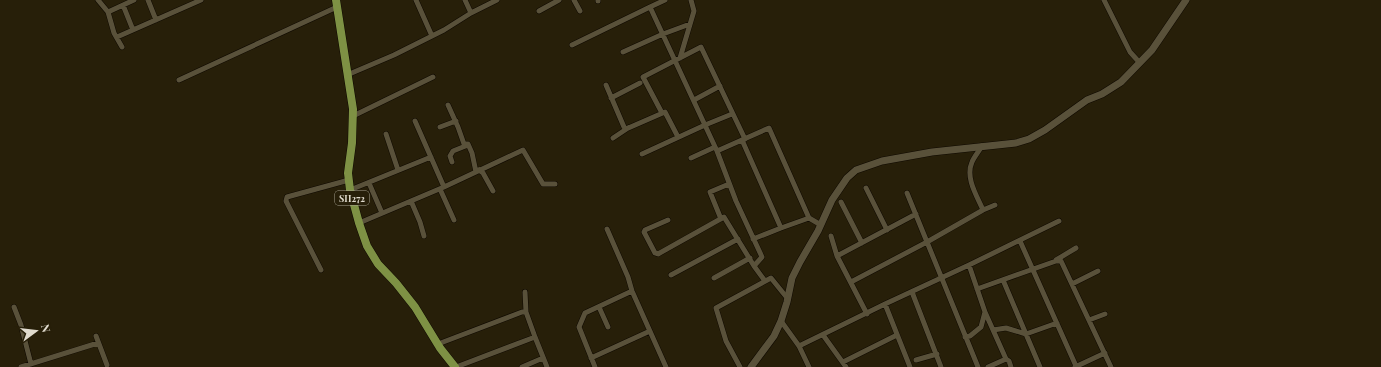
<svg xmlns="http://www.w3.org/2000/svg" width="1381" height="367" font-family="'Playfair Display',serif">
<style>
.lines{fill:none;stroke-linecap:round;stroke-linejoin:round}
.street-casing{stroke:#0f0900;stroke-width:6}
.secondary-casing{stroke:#0f0900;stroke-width:8}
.primary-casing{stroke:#0f0900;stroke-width:9}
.street{stroke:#59513a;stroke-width:5}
.secondary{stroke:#59513a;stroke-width:7}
.primary{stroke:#7e9144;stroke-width:8}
.labels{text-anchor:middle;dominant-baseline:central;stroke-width:4;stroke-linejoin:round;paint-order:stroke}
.shield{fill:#271f09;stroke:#a8a393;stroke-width:1}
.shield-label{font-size:9px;font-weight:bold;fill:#e0dbce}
</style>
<rect width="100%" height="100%" fill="#271f09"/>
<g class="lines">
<defs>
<path id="street" d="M98,0l10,12 6,21 8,14
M148,0l8,20
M416,0l16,36
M465,0l6,13
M574,0l6,11
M598,0v1
M665,0l-15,7 67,144 19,50 26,56 -8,9
M1104,0l26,52 10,11
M123,5l10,25
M539,11l20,-11
M108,12l26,-12
M117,37l84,-37
M572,45l78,-38
M623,52l40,-18 27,-10
M680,58l14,-47 -3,-11
M347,75l47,-20 50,-25 27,-17 26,-13
M179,80l158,-73
M606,85l18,42 2,2 39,-17 13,25
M611,98l29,-15
M694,100l26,-14
M448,105l10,22 6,17h4l4,9 4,19
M662,113l-19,-36 58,-30 44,92
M353,116l80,-39
M415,121l29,66
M440,127l16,-6
M386,134l12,36
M613,138l15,-10
M982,146c-3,5 -8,11 -10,16 -7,16 5,34 11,48l12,-5
M717,151l52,-23 40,90 -28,10 -39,-88
M642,154l63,-29 27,-11
M691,158l24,-11
M452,162l-2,-6 3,-5 15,-6
M479,170l4,3 10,18
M369,183l13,30
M866,188l21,42
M440,189l14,31
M350,190l81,-33
M411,201l9,21 4,14
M841,202l21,41
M809,218l12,7
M721,219l-11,-27 19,-8
M668,220l-23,10 -1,2 11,21 3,1 66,-37 30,49 11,15
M359,223l85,-36 79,-37 20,34h12
M607,229l21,48 4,14 34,76
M831,236l6,20 30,58
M753,239l28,-11
M1020,241l56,125
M837,256l79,-42
M1056,260l20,-12
M321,270l-35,-69 1,-4 62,-17
M671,275l67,-36
M714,278l36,-20
M1003,280l37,87
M851,282l76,-40 -20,-49
M1072,284l26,-13
M977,289l79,-28h5l50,106
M525,292l1,20
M912,292l29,75
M885,304l25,63
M14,307l7,18 10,39
M599,307l9,20
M985,312l21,47
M1089,320l16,-6
M781,321l18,25 10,21
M993,330l13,-2 20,6 31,-11
M823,335l23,32
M96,336l11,29
M965,337l5,-1 11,-9 4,-15 -16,-47
M438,344l84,-32h4l9,25 12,30
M799,346l86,-42 84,-39 90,-44
M591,358l59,-27
M916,360l21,-6
M843,362l54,-27
M21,367l77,-24
M456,367l79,-30
M522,367l21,-9
M595,367l-16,-40 6,-14 47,-22
M740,367l-14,-26 -10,-33 55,-30 17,21
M978,367l-51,-125 56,-32
M988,367l18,-8 3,2 2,6
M1075,367l30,-14"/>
<path id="secondary" d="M751,367l23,-31 7,-15 6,-19 5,-24 8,-16 18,-31 14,-31 15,-22 9,-8 26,-9 50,-9 84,-9 13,-4 16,-9 42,-30 15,-6 19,-12 31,-32 34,-50"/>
<path id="primary" d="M336,0l17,109 -1,34 -4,30 2,17 9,33 8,23 11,18 18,19 19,24 25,41 15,19"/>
</defs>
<use href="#street" class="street-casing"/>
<use href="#secondary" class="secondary-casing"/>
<use href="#primary" class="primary-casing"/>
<use href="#street" class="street"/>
<use href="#secondary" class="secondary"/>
<use href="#primary" class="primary"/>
</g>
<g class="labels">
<rect class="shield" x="335" y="191" width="34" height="14" rx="3"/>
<g class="shield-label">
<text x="352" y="198">SH272</text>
</g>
</g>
<g transform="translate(36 331) rotate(75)" stroke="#271f09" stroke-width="3" paint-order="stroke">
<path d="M0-3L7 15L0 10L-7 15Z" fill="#e0dbce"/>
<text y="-6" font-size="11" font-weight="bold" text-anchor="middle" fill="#e0dbce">N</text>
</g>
</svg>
